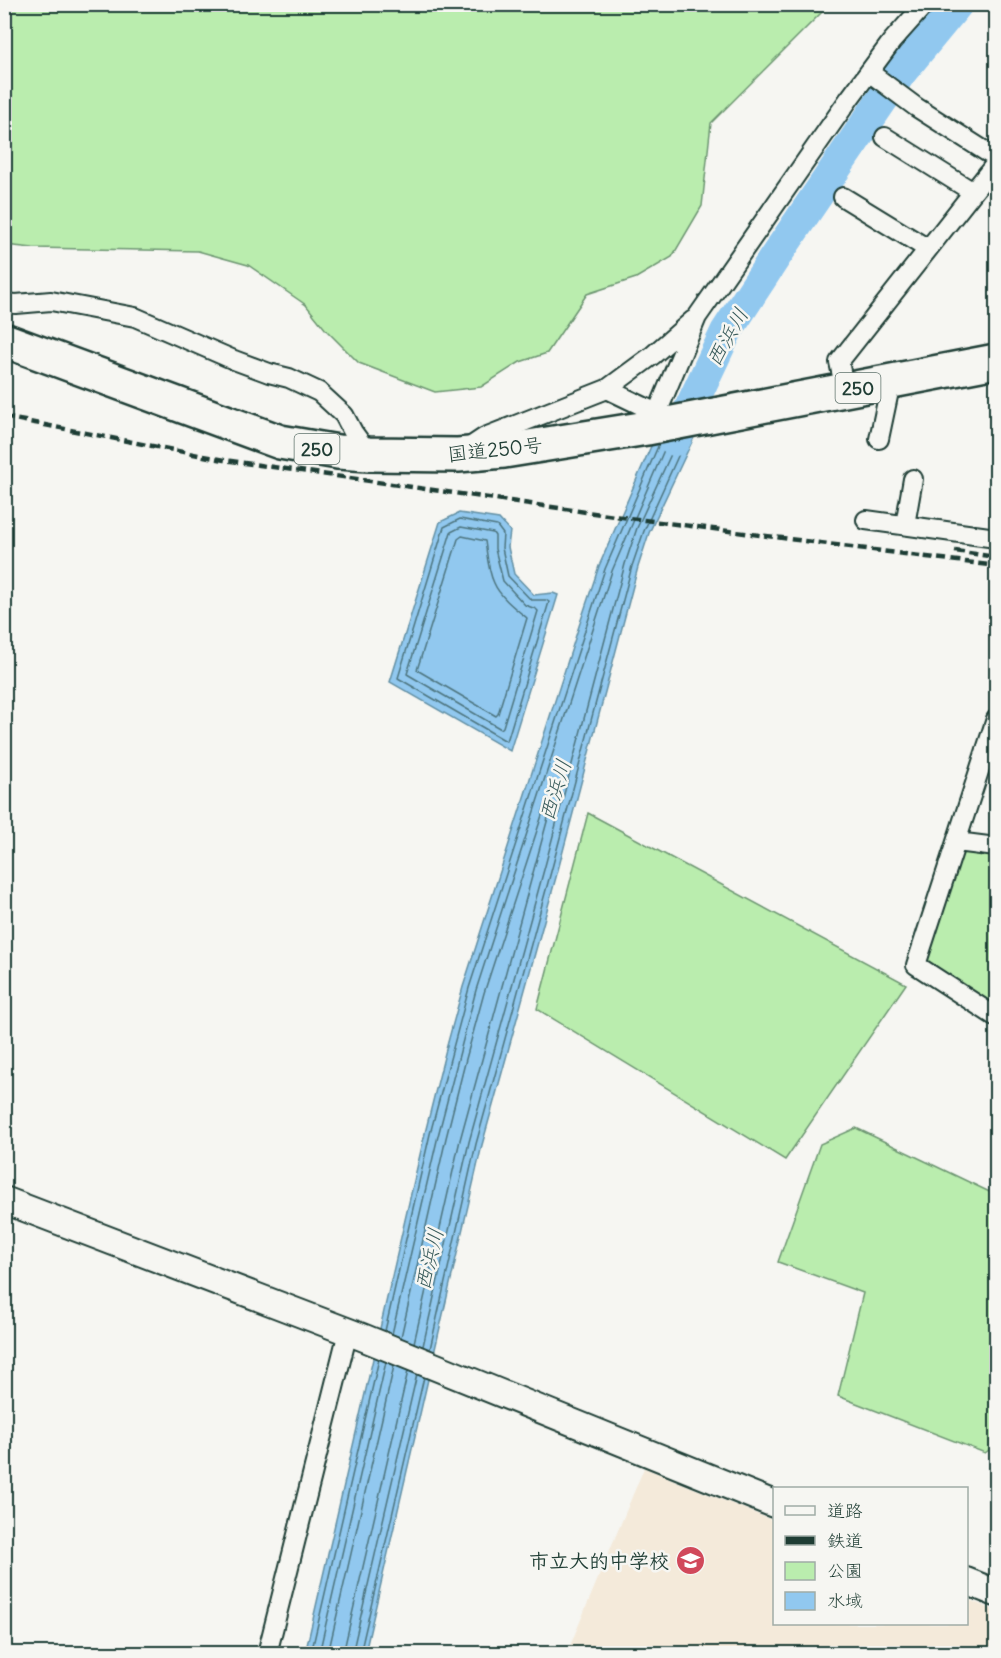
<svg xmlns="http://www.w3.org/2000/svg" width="1001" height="1658" font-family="Delius,'Klee One',sans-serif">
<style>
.built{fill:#f4eada}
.green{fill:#baedae;stroke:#6c9571;stroke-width:1.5}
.water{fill:#91c8ef;stroke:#6390a4;stroke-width:1.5}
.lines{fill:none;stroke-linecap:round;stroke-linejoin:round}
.shore{stroke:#4d757f;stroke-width:1.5}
.river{stroke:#91c8ef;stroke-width:32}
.street-casing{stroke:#1f3d34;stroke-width:22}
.secondary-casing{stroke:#1f3d34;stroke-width:30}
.highway-casing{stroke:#1f3d34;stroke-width:38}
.street{stroke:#f6f6f2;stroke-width:18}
.secondary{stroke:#f6f6f2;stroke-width:26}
.highway{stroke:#f6f6f2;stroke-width:33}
.rail{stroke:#1f3d34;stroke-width:4.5;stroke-dasharray:9 4.5;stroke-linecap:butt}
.labels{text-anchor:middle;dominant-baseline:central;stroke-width:5;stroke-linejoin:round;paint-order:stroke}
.shield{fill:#f6f6f2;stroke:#60746d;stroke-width:1.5}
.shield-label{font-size:18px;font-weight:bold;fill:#1f3d34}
.street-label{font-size:20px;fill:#1f3d34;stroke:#f6f6f2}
.poi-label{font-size:20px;font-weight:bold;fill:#1f3d34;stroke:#f6f6f2;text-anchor:end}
.water-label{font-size:21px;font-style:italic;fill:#365959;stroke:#f6f6f2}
</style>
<rect width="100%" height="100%" fill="#f6f6f2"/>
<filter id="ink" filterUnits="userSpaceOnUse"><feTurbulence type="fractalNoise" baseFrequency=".0167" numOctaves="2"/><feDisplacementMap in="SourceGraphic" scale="12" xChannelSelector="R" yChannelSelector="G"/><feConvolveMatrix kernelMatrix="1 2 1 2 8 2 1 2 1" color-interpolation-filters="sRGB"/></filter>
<g filter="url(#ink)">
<path class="built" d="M644,1468l130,53v103h192l1,-25 29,12v42h-429z"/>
<path class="green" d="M4,5l1,-1 824,1 -118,118 -9,83 -30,51 -36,21 -49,16 -40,59 -27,9 -39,25 -46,5 -76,-29 -33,-33 -20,-25 -58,-40 -50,-14 -165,-3 -28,-3z
M588,813l318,171 -121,176 -248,-151z
M970,849l26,4v152h-2l-65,-40 -2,-10 32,-100z
M856,1128l140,67v250l-11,8 -147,-57 25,-103 -85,-31 42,-118z"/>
<path class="water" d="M697,431l-48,102 -11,34 -80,303 -76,275 -117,508 -60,1 120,-521 20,-80 18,-66 116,-361 20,-60 56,-129z
M459,513l40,6 11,12 -2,16 6,27 20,21 19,-2 5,2 -48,156 -120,-69 50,-160z"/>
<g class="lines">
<path class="shore" d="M460,519l37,7 6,8 -1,14 6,28 23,24h15l3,2 -41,136 -2,3 -108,-63 46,-151z
M461,527l32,6 2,3v13l8,32 22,24 11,4 2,2 -35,116 -2,2 -94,-55 44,-142z
M462,536l23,5c2,13 3,30 9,42 6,14 22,26 33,35l-29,96 -2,2 -79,-46 41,-131z
M385,1331l45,-197 39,-146 136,-419 54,-125
M392,1334l46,-198 38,-146 136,-419 52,-121 6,-2 2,4 -35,76 -12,36 -80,302 -76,276 -46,204
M401,1337l45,-199 20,-79 18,-66 61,-187 3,-2 3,3 -91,333 -46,203
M430,1349l46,-205 76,-276 80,-302 12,-35 40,-88v-4
M311,1654l68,-295
M319,1654l67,-292
M328,1654l66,-288
M343,1654l65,-283
M352,1654l65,-280
M360,1654l64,-277"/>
<path class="river" d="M675,440l51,-108 49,-75 126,-185 56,-68"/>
<defs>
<path id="street" d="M869,72l47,35 80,51
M885,137l88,55
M843,197l85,52
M4,303l12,1 35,-3 84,16 99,43 35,13 20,5 30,14 25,23 9,17 16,22
M607,389l50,24
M845,390l-6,-28 157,-199
M647,428l10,-15 40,-96 152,-218 43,-58 33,-37
M879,439l12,-57
M467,449l18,-12 122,-48 46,-34 40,-35
M866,520l130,18
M905,525l8,-46
M996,719l-80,246 80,52
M957,842l39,5
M267,1654l81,-322"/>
<path id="secondary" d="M4,1200l358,137 412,167
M966,1581l30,12"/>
<path id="highway" d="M4,340l276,102 58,10 31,2 89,1 46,-4 143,-23 349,-67"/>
</defs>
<use href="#street" class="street-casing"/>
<use href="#secondary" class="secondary-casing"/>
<use href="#highway" class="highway-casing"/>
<use href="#street" class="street"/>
<use href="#secondary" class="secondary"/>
<use href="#highway" class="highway"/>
<path class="rail" d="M4,417l220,43 390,56 382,50
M955,551l41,6"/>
</g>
</g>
<defs>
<symbol id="school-disc" viewBox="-11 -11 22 22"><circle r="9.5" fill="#d1495b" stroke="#f6f6f2"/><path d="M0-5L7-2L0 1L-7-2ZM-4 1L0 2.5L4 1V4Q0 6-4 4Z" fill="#fff"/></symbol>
</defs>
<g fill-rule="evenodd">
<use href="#school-disc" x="674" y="1544" width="33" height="33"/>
</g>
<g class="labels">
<g class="shield">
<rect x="835.5" y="373" width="45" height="30" rx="4.5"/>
<rect x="294.5" y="434" width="45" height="30" rx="4.5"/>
</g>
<g class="shield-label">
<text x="858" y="388">250</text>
<text x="317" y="449">250</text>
</g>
<g class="street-label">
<text transform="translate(495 449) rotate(-6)">国道250号</text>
</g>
<g class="poi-label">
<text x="669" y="1560">市立大的中学校</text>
</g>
<g class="water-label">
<text transform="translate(727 337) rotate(-61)">西浜川</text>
<text transform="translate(555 790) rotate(-73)">西浜川</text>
<text transform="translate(429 1259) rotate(-77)">西浜川</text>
</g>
</g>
<rect width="1001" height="1658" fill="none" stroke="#f6f6f2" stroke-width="24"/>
<rect x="12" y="12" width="977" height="1634" fill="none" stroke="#1f3d34" stroke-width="2" filter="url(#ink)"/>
<rect x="773" y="1487" width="195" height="138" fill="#f6f6f2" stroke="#a0aca6" stroke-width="1.5"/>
<rect x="785" y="1506" width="30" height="9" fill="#f6f6f2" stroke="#a0aca6" stroke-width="1.5"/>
<text x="827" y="1517" font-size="18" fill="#1f3d34">道路</text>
<rect x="785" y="1536" width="30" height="9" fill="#1f3d34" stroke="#a0aca6" stroke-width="1.5"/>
<text x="827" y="1547" font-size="18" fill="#1f3d34">鉄道</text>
<rect x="785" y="1562" width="30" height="18" fill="#baedae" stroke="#a0aca6" stroke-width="1.5"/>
<text x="827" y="1577" font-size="18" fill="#1f3d34">公園</text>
<rect x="785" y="1592" width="30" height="18" fill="#91c8ef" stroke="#a0aca6" stroke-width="1.5"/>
<text x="827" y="1607" font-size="18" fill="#1f3d34">水域</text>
</svg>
